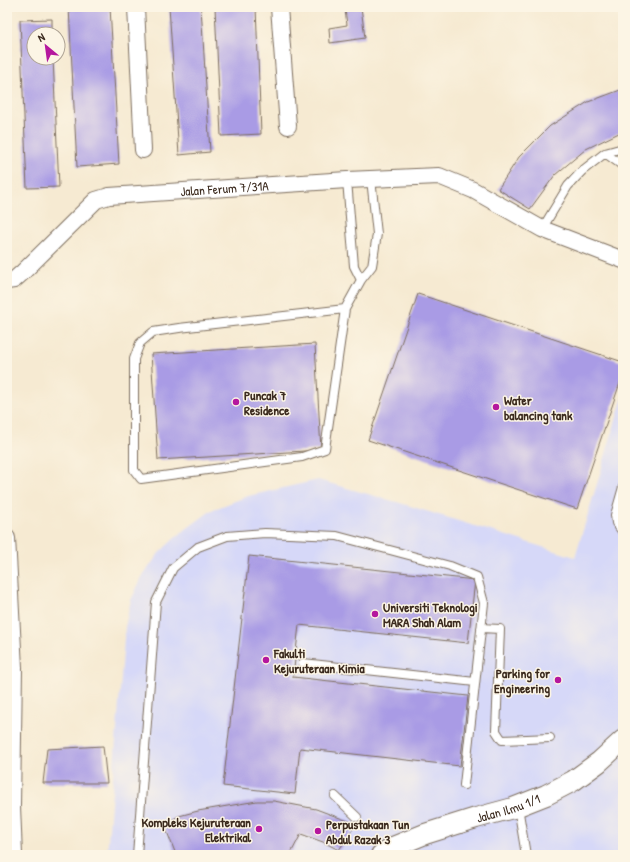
<svg xmlns="http://www.w3.org/2000/svg" width="630" height="862" font-family="'Patrick Hand',sans-serif">
<style>
.built{fill:#d6d8f8}
.building{fill:#a99be5}
.lines{fill:none;stroke-linecap:round;stroke-linejoin:round}
.service-casing{stroke:#7c6d5d;stroke-width:10}
.minor-casing{stroke:#7c6d5d;stroke-width:18}
.tertiary-casing{stroke:#7c6d5d;stroke-width:22}
.service{stroke:#fff;stroke-width:8}
.minor{stroke:#fff;stroke-width:16}
.tertiary{stroke:#fff;stroke-width:20}
.poi-dot{fill:#b5179e;stroke:#fcf5e5;stroke-width:1.5}
.labels{text-anchor:middle;dominant-baseline:central;stroke-width:3;stroke-linejoin:round;paint-order:stroke}
.street-label{font-size:13px;fill:#3b2a1e;stroke:#fcf5e5}
.poi-label{font-size:13px;font-weight:bold;fill:#3b2a1e;stroke:#fcf5e5;text-anchor:start}
</style>
<rect width="100%" height="100%" fill="#fcf5e5"/>
<filter id="ink" filterUnits="userSpaceOnUse"><feTurbulence type="fractalNoise" baseFrequency=".025" numOctaves="2"/><feDisplacementMap in="SourceGraphic" scale="8" xChannelSelector="R" yChannelSelector="G"/><feConvolveMatrix kernelMatrix="1 2 1 2 8 2 1 2 1" color-interpolation-filters="sRGB"/></filter>
<filter id="wash" filterUnits="userSpaceOnUse"><feTurbulence type="fractalNoise" baseFrequency=".012" numOctaves="4" result="noise"/><feDisplacementMap in="SourceGraphic" scale="16" xChannelSelector="R" yChannelSelector="G"/><feGaussianBlur stdDeviation="0.9" result="paint"/><feColorMatrix in="noise" values="0 0 0 0 0 0 0 0 0 0 0 0 0 0 0 0 0 1.4 0 .05"/><feComposite in="paint" operator="in"/></filter>
<g filter="url(#wash)">
<rect width="100%" height="100%" fill="#f6ead2"/>
<path class="built" d="M623,397v458h-516l18,-228 6,-27 11,-23 17,-24 19,-18 34,-25 36,-14 70,-16 82,23 175,54z"/>
<g id="blocks">
<path class="building" d="M69,7h41l9,157 -42,3z
M169,7h32l9,145 -31,3z
M215,7h41l5,127 -40,2z
M361,7l4,31 -35,5 -1,-15 18,-3 -2,-16z
M52,19v15h-18v24h19l6,129 -32,1 -7,-168z
M623,89v42l-37,18 -31,26 -25,34 -32,-20 21,-32 31,-31 38,-24z
M418,294l205,68v12l-46,135 -209,-69z
M315,344l6,106 -163,10 -7,-106z
M249,556l226,24 -7,63 -169,-18 -6,52 175,19 -8,70 -160,-18 -5,46 -72,-8z
M103,746l4,37h-64l4,-34z
M257,801h17l42,8 40,15 -17,26 -16,-8 -22,-8 -11,21h-120l5,-3 -11,-28 15,-8 19,-5z"/>
</g>
</g>
<g filter="url(#ink)">
<use href="#blocks" fill-opacity="0" stroke="#7c6d5d" stroke-width="1"/>
<g class="lines">
<defs>
<path id="service" d="M605,153l18,13
M347,180l7,86 7,14
M542,229l26,-43 14,-15 23,-18 18,-5
M345,309l-166,19 -26,4 -13,11 -6,16v111l7,9 161,-22 23,-8 20,-140 16,-29 11,-14 5,-32 -6,-55
M623,487l-8,28 1,8 6,8h1
M481,628l19,1 -4,102 6,9 48,-2
M303,663l172,19
M335,796l22,21
M518,807l8,48
M137,855l19,-253 17,-34 25,-21 29,-11 38,-3 72,3 113,30 27,11 7,26 -20,182"/>
<g id="minor">
<path d="M136,7l7,143"/>
<path d="M279,7l9,119"/>
<path id="s1" d="M7,281l7,-1 9,-8 73,-72 13,-4 238,-16 92,-4 34,14 69,39 81,31"/>
<path d="M7,538l7,130 -2,138 2,49"/>
</g>
<g id="tertiary">
<path id="s2" d="M381,855l12,-8 32,-13 51,-16 37,-10 33,-13 27,-14 26,-19 24,-22"/>
</g>
</defs>
<use href="#service" class="service-casing"/>
<use href="#minor" class="minor-casing"/>
<use href="#tertiary" class="tertiary-casing"/>
<use href="#service" class="service"/>
<use href="#minor" class="minor"/>
<use href="#tertiary" class="tertiary"/>
</g>
</g>
<g class="poi-dot">
<circle cx="236" cy="402" r="4"/>
<circle cx="496" cy="407" r="4"/>
<circle cx="375" cy="614" r="4"/>
<circle cx="266" cy="660" r="4"/>
<circle cx="558" cy="680" r="4"/>
<circle cx="259" cy="829" r="4"/>
<circle cx="318" cy="831" r="4"/>
</g>
<g class="labels">
<g class="street-label">
<text stroke="none"><textPath href="#s1" startOffset="251">Jalan Ferum 7/31A</textPath></text>
<text stroke="none"><textPath href="#s2" startOffset="136">Jalan Ilmu 1/1</textPath></text>
</g>
<g class="poi-label">
<text x="244" y="395">Puncak 7<tspan x="244" dy="15">Residence</tspan></text>
<text x="504" y="400">Water<tspan x="504" dy="15">balancing tank</tspan></text>
<text x="383" y="607">Universiti Teknologi<tspan x="383" dy="15">MARA Shah Alam</tspan></text>
<text x="274" y="653">Fakulti<tspan x="274" dy="15">Kejuruteraan Kimia</tspan></text>
<text x="550" y="673" text-anchor="end">Parking for<tspan x="550" dy="15">Engineering</tspan></text>
<text x="251" y="822" text-anchor="end">Kompleks Kejuruteraan<tspan x="251" dy="15">Elektrikal</tspan></text>
<text x="326" y="824">Perpustakaan Tun<tspan x="326" dy="15">Abdul Razak 3</tspan></text>
</g>
</g>
<rect width="630" height="862" fill="none" stroke="#fcf5e5" stroke-width="24"/>
<g transform="translate(46 46) rotate(331)"><circle r="19" fill="#fcf5e5" stroke="#afa495"/>
<path d="M0-3L7 15L0 10L-7 15Z" fill="#b5179e"/>
<text y="-6" font-size="11" font-weight="bold" text-anchor="middle" fill="#3b2a1e">N</text>
</g>
</svg>
